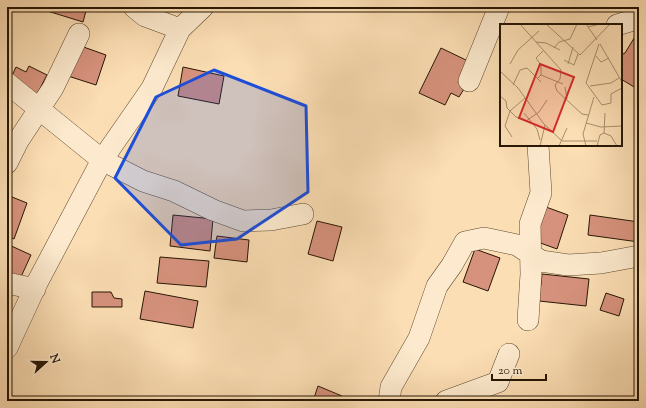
<svg xmlns="http://www.w3.org/2000/svg" width="646" height="408" font-family="'Sorts Mill Goudy',serif">
<style>
.building{fill:#d7927d;stroke:#261603}
.lines{fill:none;stroke-linecap:round;stroke-linejoin:round}
.minor-casing{stroke:#5c482f;stroke-width:22}
.minor{stroke:#fdeace;stroke-width:21}
.marked{fill:#1d4ed8;fill-opacity:0.2;stroke:#1d4ed8;stroke-width:3;stroke-linejoin:round}
.inset-road{fill:none;stroke:#a68e6d;stroke-width:1}
.view{fill:#d62828;fill-opacity:0.15;stroke:#d62828;stroke-width:2}
.inset-edge{fill:none;stroke:#261603;stroke-width:2}
</style>
<rect width="100%" height="100%" fill="#fcdeb4"/>
<filter id="stains"><feTurbulence type="fractalNoise" baseFrequency=".005" numOctaves="4"/><feColorMatrix values="0 0 0 0 .2 0 0 0 0 .09 0 0 0 0 .02 0 0 0 .5 -.17"/></filter>
<radialGradient id="worn" r=".72"><stop offset=".6" stop-color="#630" stop-opacity="0"/><stop offset="1" stop-color="#630" stop-opacity=".3"/></radialGradient>
<path class="building" d="M41,7h46l-4,15 -42,-13z
M639,30v60l-18,-11v-24l4,-2z
M78,45l28,10 -10,30 -28,-9z
M441,48l27,13 -10,21 6,7 -5,8 -8,-4 -6,12 -26,-12z
M29,66l18,9 -11,21 -27,-14 7,-15 10,5z
M183,67l41,9 -5,28 -41,-8z
M7,195l20,8 -13,36 -7,-3z
M546,207l22,8 -11,34 -22,-8z
M173,215l40,4 -3,32 -40,-5z
M590,215l49,7v20l-51,-7z
M317,221l25,6 -9,34 -25,-7z
M217,236l32,4 -2,22 -33,-4z
M7,244l24,11 -11,24 -13,-6z
M475,249l25,9 -12,33 -25,-9z
M160,257l49,4 -3,26 -49,-4z
M542,274l47,5 -3,27 -47,-5z
M145,291l53,10 -5,27 -53,-9z
M92,292h19l3,6 8,1v8h-30z
M606,293l18,6 -5,17 -19,-6z
M318,386l24,10 -2,5h-27z"/>
<g class="lines">
<defs>
<path id="minor" d="M134,7l11,9 35,13
M617,25l20,-6 2,-5
M469,81l30,-74
M7,83l95,77 41,21 31,10 39,19 30,11 28,-1 32,-6
M7,163l11,-22 35,-53 26,-54
M7,283l28,6
M528,320l3,-46 -1,-50 11,-31 -3,-48
M7,348l30,-65 65,-123 50,-72 28,-59 23,-22
M389,401l2,-14 28,-49 18,-52 15,-21 13,-23 19,-4 33,7 24,16 27,4 33,-2 38,-7
M446,401l52,-19 11,-28"/>
</defs>
<use href="#minor" class="minor-casing"/>
<use href="#minor" class="minor"/>
</g>
<path class="marked" d="M214,70l92,36 2,86 -71,47 -56,6 -66,-67 41,-81z"/>
<g transform="translate(500 24)">
<rect width="122" height="122" fill="#fcdeb4"/>
<path class="inset-road" d="M20,0l41,46 -1,9 -5,6 2,6 25,23 6,1M46,0l34,31 30,-31M86,0l11,16M88,3l12,-3M36,18l10,1 14,7M99,20l-13,39 16,22 9,-2v-9l11,-6M100,20l22,38M54,24l5,-6 11,-3 7,-15M96,32l5,6 8,-4M64,36l10,5 4,-11M10,40l8,-14 21,-19M68,40l5,-17M0,47l18,17 26,36 18,17h35M41,51l22,9M38,54l3,-3v-10l-5,-7 8,-8M13,61l7,-15 7,-2 14,14M90,62l21,-3 8,-5M65,63l2,12M0,72l6,5 1,7 3,3 15,-13M24,89l13,16 3,11M86,99l15,4 21,-1M104,109l1,-20M12,113l-7,-11 5,-15 6,6 10,4 13,-9 8,-12M40,122l5,-21M59,122l8,-18M86,122l-3,-12 11,-37M97,122l3,-11 4,-2 7,3 6,10"/>
<path class="view" d="M40,40l34,13 -21,55 -34,-14z"/>
<rect width="122" height="122" class="inset-edge"/>
</g>
<rect width="646" height="408" fill="none" stroke="#fcdeb4" stroke-width="24"/>
<rect x="8" y="8" width="630" height="392" fill="none" stroke="#261603" stroke-width="2"/>
<rect x="12" y="12" width="622" height="384" fill="none" stroke="#261603"/>
<g transform="translate(46 362) rotate(69)" stroke="#fdeace" stroke-width="3" paint-order="stroke">
<path d="M0-3L7 15L0 10L-7 15Z" fill="#261603"/>
<text y="-6" font-size="11" font-weight="bold" text-anchor="middle" fill="#261603">N</text>
</g>
<path d="M492 374v6h54v-6" fill="none" stroke="#261603" stroke-width="2"/>
<text x="498" y="374" font-size="12" fill="#261603" stroke="#fdeace" stroke-width="3" paint-order="stroke">20 m</text>
<rect width="100%" height="100%" filter="url(#stains)"/>
<rect width="100%" height="100%" fill="url(#worn)"/>
</svg>
